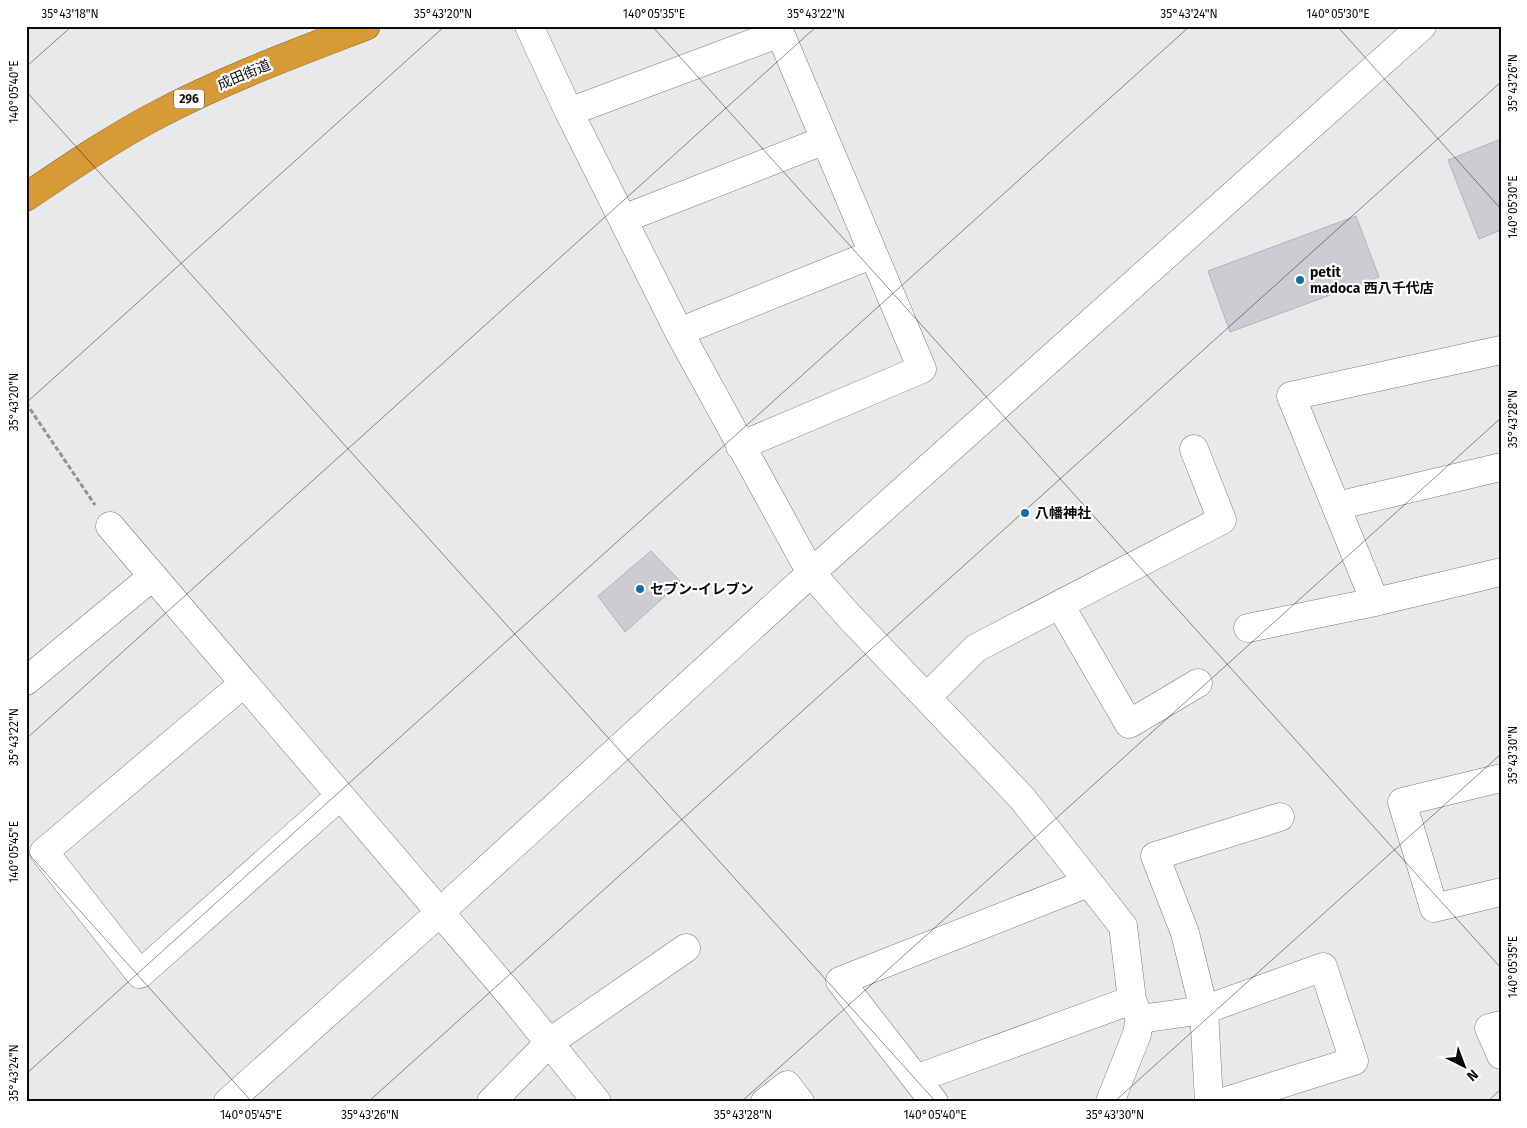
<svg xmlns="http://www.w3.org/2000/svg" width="1527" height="1128" font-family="'Fira Sans','Noto Sans JP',sans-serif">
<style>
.building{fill:#cbcdd0;stroke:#b2b4b6}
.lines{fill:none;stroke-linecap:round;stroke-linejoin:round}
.minor-casing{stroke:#787a7c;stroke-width:29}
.highway-casing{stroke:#8f6828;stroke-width:29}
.path{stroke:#909293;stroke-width:3;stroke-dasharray:5 2.5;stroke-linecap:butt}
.minor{stroke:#fff;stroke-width:28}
.highway{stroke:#d69a37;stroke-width:28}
.ticks{fill:none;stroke:#0b0b0c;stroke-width:1;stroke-opacity:0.45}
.poi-dot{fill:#186d9d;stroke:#fff;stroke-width:2}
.labels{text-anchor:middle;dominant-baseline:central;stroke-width:4.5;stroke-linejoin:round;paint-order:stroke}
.shield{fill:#fff;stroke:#545455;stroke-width:1}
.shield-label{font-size:12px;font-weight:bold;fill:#0b0b0c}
.street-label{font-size:14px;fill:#0b0b0c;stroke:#fff}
.poi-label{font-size:14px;font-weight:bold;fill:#0b0b0c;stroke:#fff;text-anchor:start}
.neatline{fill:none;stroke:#0b0b0c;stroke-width:2}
.ticks-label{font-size:12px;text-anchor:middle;fill:#0b0b0c}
</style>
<rect width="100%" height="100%" fill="#e7e9eb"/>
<path class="building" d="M1501,139v91l-22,9 -31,-79z
M1356,216l23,61 -149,55 -22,-61z
M651,551l30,31 -56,50 -27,-36z"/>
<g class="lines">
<defs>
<path id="minor" d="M529,26l40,86 110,220 132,241 36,41 175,184 101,128 9,74 8,19 -3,15 -27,68
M569,112l211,-79
M623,219l202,-79
M679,332l194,-78
M740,446l182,-77 -145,-343
M1336,506l165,-39
M110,526l404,473 83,103
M1375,602l-84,-206 210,-46
M1060,605l69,119 69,-41
M1248,628l127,-26 126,-30
M26,681l127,-105
M244,683l-200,169 96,122 200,-178
M927,697l49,-49 246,-128 -28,-71
M1501,778l-99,24 32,106 67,-16
M1140,1019l64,-9 119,-43 31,94 -131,41
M1501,1025l-12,3 12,27
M918,1078l214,-78
M228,1102l211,-189 372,-340 611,-547
M491,1102l59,-60 136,-94
M765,1102l22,-17 13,17
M934,1102l-94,-121 248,-98
M1209,1102l-5,-92 -19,-77 -30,-77 125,-39"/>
<path id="highway" d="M26,197c43,-29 87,-59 133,-83 66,-35 137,-61 207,-88"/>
</defs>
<use href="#minor" class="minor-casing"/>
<use href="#highway" class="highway-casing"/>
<path class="path" d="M26,403l69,102"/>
<use href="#minor" class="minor"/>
<use href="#highway" class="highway"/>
</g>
<path class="ticks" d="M652,26l849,942M1337,26l164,183M26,67l46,-41M26,91l910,1011M26,403l419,-377M26,739l791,-713M26,851l226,251M26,1074l1164,-1048M368,1102l1133,-1020M741,1102l760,-684M1114,1102l387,-348M1487,1102l14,-13"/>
<g class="poi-dot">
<circle cx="1300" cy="280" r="5"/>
<circle cx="1025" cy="513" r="5"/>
<circle cx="640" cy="589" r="5"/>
</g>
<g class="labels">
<rect class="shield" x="174" y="89.5" width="30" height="19" rx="4"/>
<g class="shield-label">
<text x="189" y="99">296</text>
</g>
<g class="street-label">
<text transform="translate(244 75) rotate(-23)">成田街道</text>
</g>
<g class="poi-label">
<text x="1310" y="272">petit<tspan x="1310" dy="16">madoca 西八千代店</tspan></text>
<text x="1035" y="513">八幡神社</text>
<text x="650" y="589">セブン-イレブン</text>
</g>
</g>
<rect width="1527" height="1128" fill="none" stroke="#ffffff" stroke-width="55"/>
<g transform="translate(1464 1066) rotate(138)" stroke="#ffffff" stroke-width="4" paint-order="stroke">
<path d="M0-4L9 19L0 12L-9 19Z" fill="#0b0b0c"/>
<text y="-8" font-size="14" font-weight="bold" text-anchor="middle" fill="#0b0b0c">N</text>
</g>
<rect x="28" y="28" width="1472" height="1072" class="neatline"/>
<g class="ticks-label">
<text x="70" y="18">35°43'18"N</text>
<text x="443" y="18">35°43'20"N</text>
<text x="654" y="18">140°05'35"E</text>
<text x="816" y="18">35°43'22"N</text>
<text x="1189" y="18">35°43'24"N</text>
<text x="1338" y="18">140°05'30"E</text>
<text transform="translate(1513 83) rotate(-90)" y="4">35°43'26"N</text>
<text transform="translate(14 92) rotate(-90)" y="4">140°05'40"E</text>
<text transform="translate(1513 207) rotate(-90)" y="4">140°05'30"E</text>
<text transform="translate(14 402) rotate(-90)" y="4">35°43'20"N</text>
<text transform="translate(1513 419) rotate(-90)" y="4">35°43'28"N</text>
<text transform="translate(14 737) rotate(-90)" y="4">35°43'22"N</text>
<text transform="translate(1513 755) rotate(-90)" y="4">35°43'30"N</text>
<text transform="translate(14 852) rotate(-90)" y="4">140°05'45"E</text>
<text transform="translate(1513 967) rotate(-90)" y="4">140°05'35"E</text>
<text transform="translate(14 1073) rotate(-90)" y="4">35°43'24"N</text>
<text x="251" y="1119">140°05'45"E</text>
<text x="370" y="1119">35°43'26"N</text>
<text x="743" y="1119">35°43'28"N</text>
<text x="935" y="1119">140°05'40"E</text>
<text x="1115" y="1119">35°43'30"N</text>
</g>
</svg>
